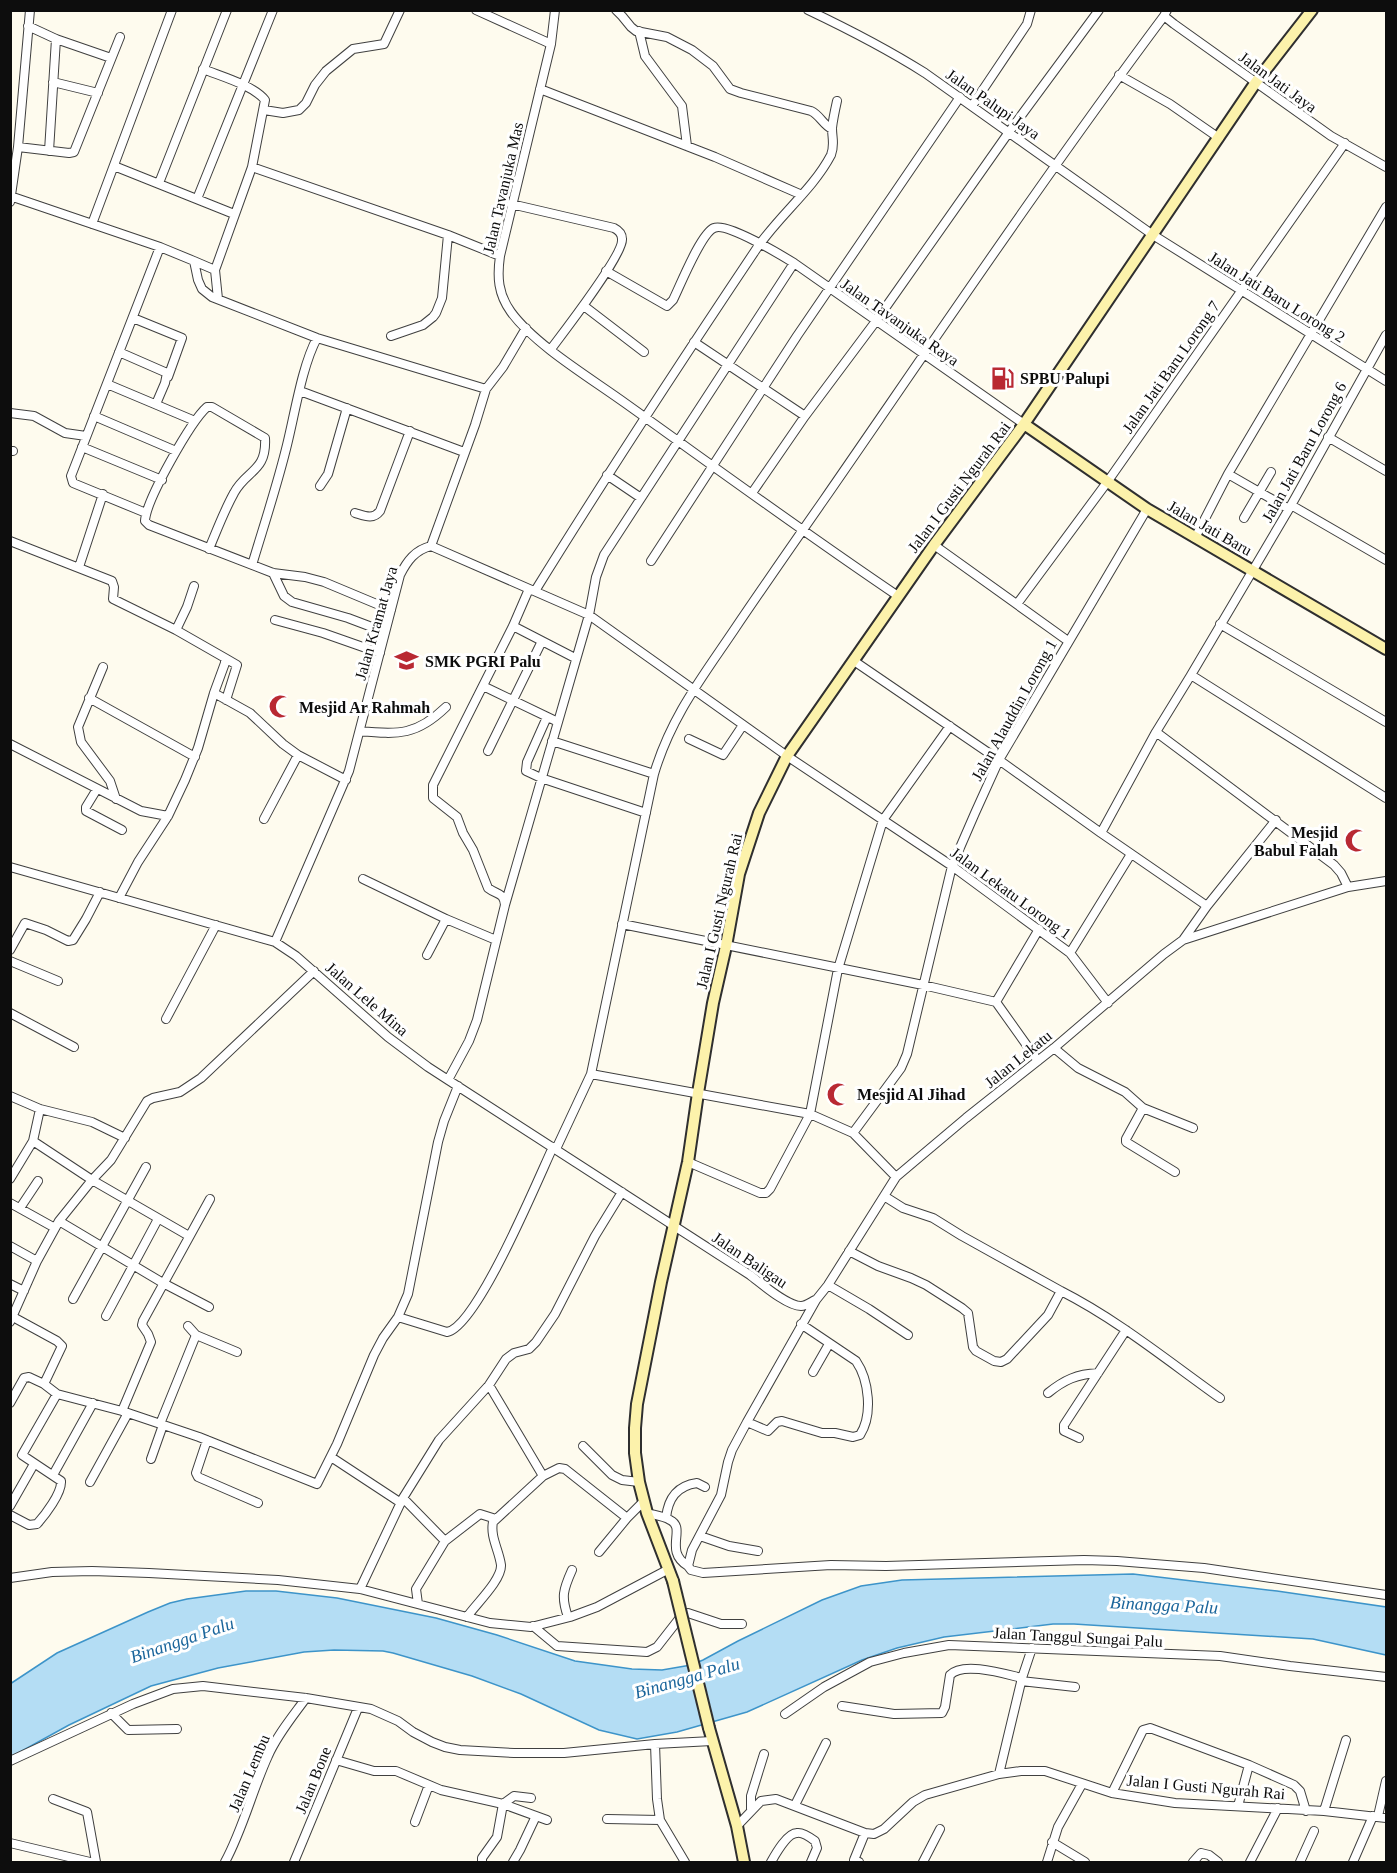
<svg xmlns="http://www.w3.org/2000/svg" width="1397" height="1873" font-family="'Times New Roman',serif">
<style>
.water{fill:#b4ddf4;stroke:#3d94c9;stroke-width:1.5}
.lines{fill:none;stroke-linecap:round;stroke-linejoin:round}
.street-casing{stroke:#404040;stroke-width:10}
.secondary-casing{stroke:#2f2f2f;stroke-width:14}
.street{stroke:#fff;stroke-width:8}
.secondary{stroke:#fcf2ab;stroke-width:10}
.secondary-bridge-casing{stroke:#2f2f2f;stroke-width:14;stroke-linecap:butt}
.secondary-bridge{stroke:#fcf2ab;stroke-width:10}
.labels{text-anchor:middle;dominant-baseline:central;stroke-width:6;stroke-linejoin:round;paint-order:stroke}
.street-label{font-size:16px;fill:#0d0d0d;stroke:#fff}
.poi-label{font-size:16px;font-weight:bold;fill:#0d0d0d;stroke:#fff;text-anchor:start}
.water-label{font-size:18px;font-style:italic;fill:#1a659b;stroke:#fff}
</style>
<rect width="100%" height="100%" fill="#fefbee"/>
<path class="water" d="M1133,1574l144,17 109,16v48l-73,-16 -239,-15h-21l-109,13 -47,11 -35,12 -115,52 -70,20 -40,7 -38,-9 -78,-36 -49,-18 -79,-23 -10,-2 -49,-1 -30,2 -86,16 -67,18 -82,39 -58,32 -1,-73 47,-31 91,-41 22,-9 17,-4 59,-8h30l61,7 99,20 61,17 78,26 57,8 30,1 29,-5 12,-5 35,-19 84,-41 39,-14 41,-6z"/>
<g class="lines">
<defs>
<path id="street" d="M476,10l75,34
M555,10l-4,34 -51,212c-3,21 -2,38 11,56 24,33 81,67 114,91 91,65 181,131 273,193
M616,10l6,6 9,11 5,4 31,6 25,13 21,16 17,23 11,4 70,18c9,4 12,14 21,18
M808,10c40,19 79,39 117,63l228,162 233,146
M1167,10l-3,6 10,8 157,112 55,31
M28,26l28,13 55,19
M639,31l6,25 37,50 5,40
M203,69c17,7 50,16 62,31l-13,67 -37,103 3,29
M1119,75l51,29 49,34
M53,82l45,11
M540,89l175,68 87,38
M972,106l55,-82 4,-14
M264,110l19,3 16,-3 7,-7 9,-18 11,-14 27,-22 31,-5 16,-34
M18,147l51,6 5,-1 46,-115
M49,151l7,-112
M114,166l120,48
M252,167l196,68 52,21
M159,183l68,-173
M10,196l150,51 34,14 4,19 4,9 10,8 105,41 169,51
M197,199l76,-189
M10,202l8,-55 12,-137
M511,204l103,24c4,2 8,5 8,11 2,15 -59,94 -71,110
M92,224l80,-214
M194,261l21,9
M606,271l61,35 6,-6c7,-14 28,-67 41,-72 12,-6 67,27 80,35l230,161
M584,306l60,46
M133,318l49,20 -14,39
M391,336l32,-11 10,-8 3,-4 6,-15 6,-63
M694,342l111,74
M119,352l48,21 -2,10 -9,21
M107,384l88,37
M300,391l164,61
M10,413l24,3 31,17 21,3
M94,416l82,35
M1328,437l58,34
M82,447l80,33
M10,451h3
M1228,474l61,35
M607,475l34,23
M320,486l8,-12 19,-66
M752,493l53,-77 71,-95 133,-189 90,-122
M1291,505l95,55
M146,513l-73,-30 -2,-7 89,-229
M355,513c10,3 18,7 25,-2l30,-80
M1244,518l27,-46
M1195,538l33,-64 158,-267
M10,541l102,40 2,6 -1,12 63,31 49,28v5l-11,30 -16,55 -13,32 -17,36 -30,46 -19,36
M934,545l134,96
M431,546l158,69 198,141 165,110 118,87 38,50
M209,549c8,-19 15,-38 25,-56 12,-23 33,-21 31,-55l-53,-31h-5c-16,14 -61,93 -62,114l4,4 124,48 32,4 19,5 67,28
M651,561l146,-225 163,-239
M252,565c12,-40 25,-79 35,-120 8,-32 15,-79 30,-107
M79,567l24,-73
M273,573l11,23 8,6 56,16 37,14
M535,591c71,-115 145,-228 220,-340 22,-34 57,-60 76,-96 4,-10 1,-17 1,-27 1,-9 3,-18 5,-27
M1017,604l91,-123 237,-338
M275,620l48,13 57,20
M1220,624l166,98
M513,626l62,32
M176,630l11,-23 7,-21
M225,658l12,7 -11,35
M854,661l145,99 102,73 55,-101 178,133 7,8 7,14
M103,667l-25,60 3,15 29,39 6,18
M1191,675l98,-166 97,-174
M483,686l75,36
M214,693l36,20 33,31 15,11 48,25
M89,698l106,59
M547,717l-20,45 -1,9 15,7 105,35
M360,731c39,4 57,4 86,-24
M1156,732l35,-57 195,123
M689,739l34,16 20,-30
M552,741l102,33
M10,744l131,67 27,5
M488,751l54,-110
M97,789l-11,18v4l36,19
M264,819l34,-64
M1101,833l106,73
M10,867l265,75 21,14 92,81 40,30 322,208c12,9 37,31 51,31 5,0 10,-4 14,-6
M363,879l83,40 50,21
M1386,881l-38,6 -165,53 -19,14 -110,94 -88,70 -70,59 -68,108 -12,15 -69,122 -15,28 -4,12 -7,33 -29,55 -4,16 3,4 12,3 128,-8 55,1 198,-6 33,1 87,7 182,27
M505,905l84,-290 7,-38 8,-22 190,-292
M622,924l301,61 73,17 42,59
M1183,940l24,-34 69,-86
M275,942l74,-171 51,-196c7,-14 15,-25 31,-29l44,-121 11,-36 17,-22 23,-39
M10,950l15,-27 21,7 22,11 5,-1 13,-21 14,-27
M1070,953l61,-99
M427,955l19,-36
M10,961l48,20
M996,1002l43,-73
M10,1013l64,34
M166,1019l50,-94
M1054,1048l24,20 47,24 18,16 50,20
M591,1074l219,40 43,19 43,44
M448,1080l21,-39 8,-21 28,-115c-1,-13 -8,-10 -17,-17l-15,-38 -10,-17 -6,-16 -24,-19v-13l80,-159 16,-37
M10,1096l30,13 52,13 33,16
M1143,1108l-17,31v3l49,30
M853,1133l48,-65 6,-14 45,-188 23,-53 24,-53 148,-251
M33,1141l59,39 97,56
M556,1149l35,-75 63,-300c17,-57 47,-95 80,-144 29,-43 59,-86 89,-129 112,-162 223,-327 341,-485
M688,1162l72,31h6l4,-4 40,-75 28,-145 45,-149 67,-94
M10,1179l23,-38 7,-32
M10,1203l45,25
M20,1208l18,-27
M59,1221l104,62 46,24
M10,1246l27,15
M849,1251l29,15 33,12 15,7 36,23 6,5 5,34 3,4 18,10 7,1 6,-3 41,-44 13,-24 -99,-55 -29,-18 -30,-10 -19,-12
M10,1284l14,7
M828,1285l41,24 39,26
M1061,1291c57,29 107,70 159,107
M73,1299l73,-132
M106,1316l52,-97
M13,1317l44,24 5,5 -18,38
M398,1317l49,15c30,-5 91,-153 106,-185
M10,1322l27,-61 22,-40 33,-41 19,-20 36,-59 6,-3 27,-6 21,-14 113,-107
M188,1326l8,9
M813,1372l16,-28
M1048,1393c16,-13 29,-19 50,-20
M10,1403l14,-25 5,-1 15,7 13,10 65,17 77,26 118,47 20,-40 37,-89 9,-17 15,-21 10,-23 30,-152 6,-21 14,-35
M122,1411l29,-69 -3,-8 -6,-9 1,-4 67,-122
M747,1422l21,9 9,-9 5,-1 40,12h13l18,4 7,-2c13,-20 9,-55 -4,-74l-55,-37
M160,1424l36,-89 41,17
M1079,1438l-15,-7v-6l62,-95
M207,1440l-11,33 2,4 60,26
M583,1446l29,29 10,5 17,2
M331,1457l70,46
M151,1459l12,-34
M53,1475l40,-72
M543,1476l16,-8 6,1 62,49 17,-17
M90,1482l38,-69
M403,1498l42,43 35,-27 16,5
M10,1506l24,-42
M647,1513c7,2 17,3 23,7 17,8 -7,31 18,46
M10,1515l19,10 8,-1c8,-9 25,-31 24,-43l-39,-26 35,-61
M666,1518c2,-19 10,-32 31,-35l8,4
M700,1536l29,10 29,5
M599,1552l28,-34
M10,1578l42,-6 40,-1 57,2 129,7 82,9 130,34 41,4 39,-10 27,-10 72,-38
M360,1589l43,-91 36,-58 50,-55 17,-26 8,-6 15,-4 7,-7 19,-28 40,-78 27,-44
M418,1604l-2,-15 29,-48
M467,1617c8,-12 35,-37 34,-52 -2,-15 -11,-28 -8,-43l50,-46 -54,-91
M568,1617c-7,-20 -5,-27 4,-47
M533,1626l24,20 90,6 10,-5 25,-32 6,-2 33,11h21
M1021,1681l54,6
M842,1706l52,8 48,-1 3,-6 5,-32c13,-14 55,-1 72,3
M111,1713l17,17 49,-1
M785,1714l39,-27 46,-25 34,-9 45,-8 271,11 70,10 96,11
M655,1744l57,-3
M336,1760l38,11h22l45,19 62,14 -6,33 -15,21v4
M10,1761l123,-57 40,-15 30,-3 103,12 65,11 27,12 15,11 19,10 13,5 15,3 54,3h50l91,-9 2,55 3,21 25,42
M1249,1765l45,20 6,6 6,20
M999,1774l23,-96 10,-30
M1112,1793l31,-63 7,-2 99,37 -11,41
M531,1798l-17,-2 -11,8 44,16
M53,1799l34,13 9,50
M795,1805l31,-62
M751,1809v-13l13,-42
M1324,1811l22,-71
M1378,1816l8,-35
M607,1819l53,1
M415,1822l14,-37
M737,1826l24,-25 15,-2 89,34 9,1 10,-5 29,-27 12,-7 74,-21 22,-3h24l67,22 63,10 149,8 62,7
M1052,1842l33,20
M10,1843l80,19
M225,1862c18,-33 27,-71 43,-106 9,-21 25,-40 38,-58
M294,1862l64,-154
M513,1862l7,-12 16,-34
M771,1862c4,-7 16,-29 26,-29 5,-1 14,5 18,8l2,7 -6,14
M859,1862l-5,-2 11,-27
M923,1862l17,-33
M1047,1862l11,-35 24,-43
M1193,1862l8,-9 8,2 9,7
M1250,1862l28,-54
M1300,1862l14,-31
M1353,1862l20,-46"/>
<path id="secondary" d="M1024,424l123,85 239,140
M673,1581l-26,-68 -8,-31 -4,-29v-25l2,-24 24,-122 27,-120 10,-69 15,-90 13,-57 13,-72 20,-61 28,-57 147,-211 90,-121 232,-342 56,-72
M709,1728l28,98 7,36"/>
</defs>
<use href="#street" class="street-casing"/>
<use href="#secondary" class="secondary-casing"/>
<use href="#street" class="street"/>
<use href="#secondary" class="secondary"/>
<defs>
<path id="secondary-bridge" d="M673,1581l36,147"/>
</defs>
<use href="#secondary-bridge" class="secondary-bridge-casing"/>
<use href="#secondary-bridge" class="secondary-bridge"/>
</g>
<defs>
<symbol id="fuel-bare" viewBox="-9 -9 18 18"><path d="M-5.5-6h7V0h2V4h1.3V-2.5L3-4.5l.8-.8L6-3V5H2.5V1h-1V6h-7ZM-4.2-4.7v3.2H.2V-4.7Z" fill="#b92933" stroke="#fff" stroke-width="2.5" paint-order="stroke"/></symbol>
<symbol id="school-bare" viewBox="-9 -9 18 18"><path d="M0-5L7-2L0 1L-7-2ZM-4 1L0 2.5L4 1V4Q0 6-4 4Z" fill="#b92933" stroke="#fff" stroke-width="2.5" paint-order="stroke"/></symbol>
<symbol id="mosque-bare" viewBox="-9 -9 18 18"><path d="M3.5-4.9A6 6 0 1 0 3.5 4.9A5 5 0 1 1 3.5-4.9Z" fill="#b92933" stroke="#fff" stroke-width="2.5" paint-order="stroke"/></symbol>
</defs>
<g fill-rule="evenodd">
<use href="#fuel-bare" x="986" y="362" width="33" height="33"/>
<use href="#school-bare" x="390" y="644" width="33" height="33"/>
<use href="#mosque-bare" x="264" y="690" width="33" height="33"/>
<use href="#mosque-bare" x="1340" y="824" width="33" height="33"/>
<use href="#mosque-bare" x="822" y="1078" width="33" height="33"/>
</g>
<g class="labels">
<g class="street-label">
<text transform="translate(1278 82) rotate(36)">Jalan Jati Jaya</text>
<text transform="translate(993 104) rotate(35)">Jalan Palupi Jaya</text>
<text transform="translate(503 188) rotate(-77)">Jalan Tavanjuka Mas</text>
<text transform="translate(1277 297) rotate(32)">Jalan Jati Baru Lorong 2</text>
<text transform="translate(900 322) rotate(35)">Jalan Tavanjuka Raya</text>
<text transform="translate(1171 367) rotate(-55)">Jalan Jati Baru Lorong 7</text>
<text transform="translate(1304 452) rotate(-61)">Jalan Jati Baru Lorong 6</text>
<text transform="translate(959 487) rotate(-53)">Jalan I Gusti Ngurah Rai</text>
<text transform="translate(1210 528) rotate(30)">Jalan Jati Baru</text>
<text transform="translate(376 623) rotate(-74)">Jalan Kramat Jaya</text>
<text transform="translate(1014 710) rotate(-61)">Jalan Alauddin Lorong 1</text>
<text transform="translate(1011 893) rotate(36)">Jalan Lekatu Lorong 1</text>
<text transform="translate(719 911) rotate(-77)">Jalan I Gusti Ngurah Rai</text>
<text transform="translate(367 999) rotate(41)">Jalan Lele Mina</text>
<text transform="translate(1018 1059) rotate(-39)">Jalan Lekatu</text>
<text transform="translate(750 1260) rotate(34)">Jalan Baligau</text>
<text transform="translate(1078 1637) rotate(3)">Jalan Tanggul Sungai Palu</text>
<text transform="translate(249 1773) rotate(-67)">Jalan Lembu</text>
<text transform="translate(313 1780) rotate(-68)">Jalan Bone</text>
<text transform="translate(1206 1787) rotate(5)">Jalan I Gusti Ngurah Rai</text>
</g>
<g class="poi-label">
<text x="1020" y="378">SPBU Palupi</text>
<text x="425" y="661">SMK PGRI Palu</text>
<text x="299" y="707">Mesjid Ar Rahmah</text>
<text x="1338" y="832" text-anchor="end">Mesjid<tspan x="1338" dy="18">Babul Falah</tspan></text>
<text x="857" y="1094">Mesjid Al Jihad</text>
</g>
<g class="water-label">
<text transform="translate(1164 1605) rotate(3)">Binangga Palu</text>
<text transform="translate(182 1640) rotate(-19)">Binangga Palu</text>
<text transform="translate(687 1678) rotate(-16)">Binangga Palu</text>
</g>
</g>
<rect width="1397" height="1873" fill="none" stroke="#0d0d0d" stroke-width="24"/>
</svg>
